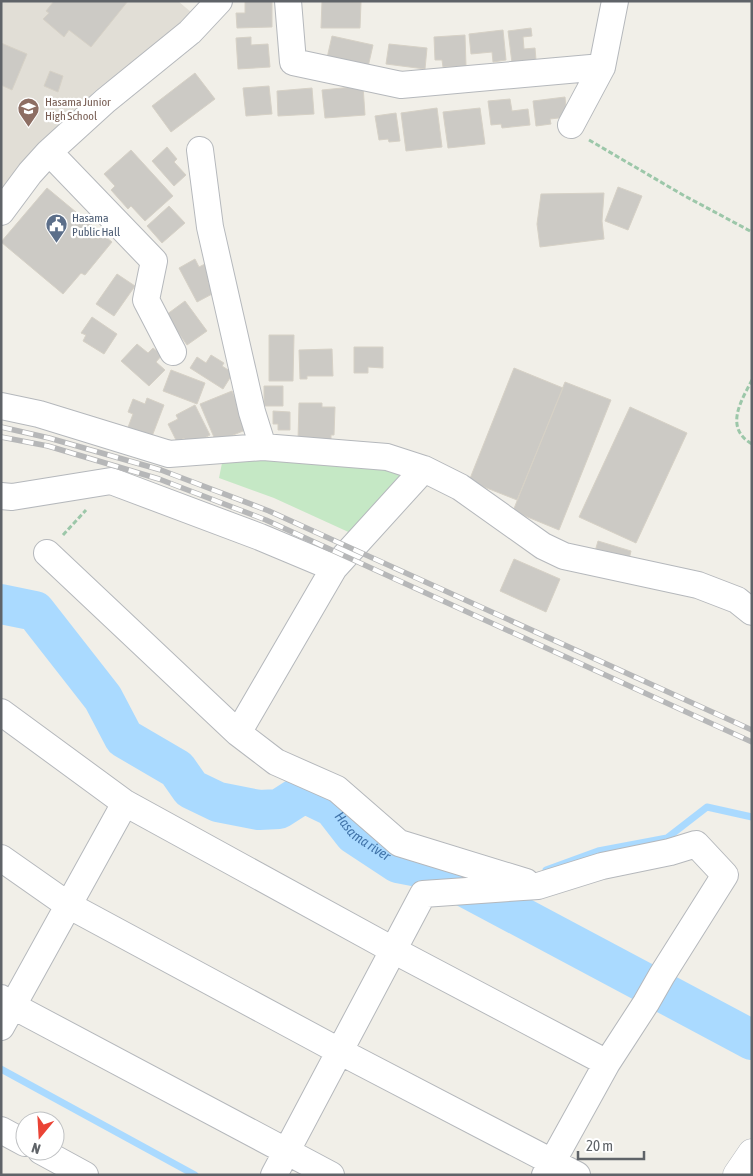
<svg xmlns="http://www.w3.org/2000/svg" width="753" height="1176" font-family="'Asap Condensed',sans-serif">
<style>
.education{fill:#e1ded6}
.green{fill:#c5e8c5}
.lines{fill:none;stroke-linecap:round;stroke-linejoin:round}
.stream{stroke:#aadaff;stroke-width:7}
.river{stroke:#aadaff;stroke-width:40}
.building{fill:#cccac5;stroke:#d6d1c6}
.minor-casing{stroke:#b5b8bc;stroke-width:28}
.tertiary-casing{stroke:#b5b8bc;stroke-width:29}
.path{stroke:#9cc7a9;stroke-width:3;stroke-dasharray:5 2.5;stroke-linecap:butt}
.minor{stroke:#fff;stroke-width:26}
.tertiary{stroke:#fff;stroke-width:28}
.rail-casing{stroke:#b6b7b8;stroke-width:5.5}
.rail{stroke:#fff;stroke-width:4;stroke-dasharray:11;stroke-linecap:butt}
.labels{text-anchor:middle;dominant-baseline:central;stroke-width:4.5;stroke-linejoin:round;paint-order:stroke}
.education-label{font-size:12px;fill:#785e54;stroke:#fff;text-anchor:start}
.service-label{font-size:12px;fill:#4e5e75;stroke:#fff;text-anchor:start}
.water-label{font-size:14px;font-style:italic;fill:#4174aa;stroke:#fff}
</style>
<rect width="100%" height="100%" fill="#f1efe8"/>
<path class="education" d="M1,1h177l14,12 -37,31 -60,47 -75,74 -19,26z"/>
<path class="green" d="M266,454l141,15 -52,66 -81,-37 -55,-20 4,-20z"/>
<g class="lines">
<path class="stream" d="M546,870l52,-19 69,-13 40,-31 45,10
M1,1069l194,106"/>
<path class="river" id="s1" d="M1,604l34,7 68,87 21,40 53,31 14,20 27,13 41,8 20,-1 25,-16 29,14 21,27 44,29 26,5 41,19 287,153"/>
</g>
<path class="building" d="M54,1h74l-37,46 -22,-17 -5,7 -21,-18 6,-6 -3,-2z
M245,1h27v26l-35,1 -1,-15h9z
M322,1l39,1 -1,26h-39z
M531,28l1,8 -9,1 1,12 11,-1 1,12 -24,3 -4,-32z
M503,30l3,30 -13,2 -1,-10 -21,2 -2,-20z
M465,35l1,31 -23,1 -1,-7h-7l-1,-23z
M332,36l41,9 -5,22 -41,-9z
M251,37v8l17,-1 2,23 -32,2 -2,-31z
M1,43l26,11 -15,36 -11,-5z
M389,44l38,4 -2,21 -39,-5z
M50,71l13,5 -5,16 -14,-6z
M195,73l20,26 -44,33 -19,-26z
M269,86l3,28 -26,2 -3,-28z
M363,86l2,29 -40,3 -3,-28z
M312,88l2,26 -36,2 -1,-25z
M565,97l2,20 -17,2 1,5 -15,2 -3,-25z
M510,99l2,12 16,-2 2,16 -28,3 -1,-4 -10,1 -3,-24z
M437,108l5,39 -36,4 -5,-38z
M480,108l5,36 -37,4 -5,-36z
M396,113l4,28 -11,1 -1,-3 -9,1 -4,-24z
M167,147l10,12 -3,3 12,13 -12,11 -22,-25z
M131,150l42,46 -28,25 -14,-15 -3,3 -17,-19 4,-4 -11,-12z
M618,187l24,9 -14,34 -23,-9z
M47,188l65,54 -27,33 -4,-2 -18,21 -62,-52z
M604,193l-2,28 2,18 -64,8 -3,-23 4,-30z
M169,206l16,17 -23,20 -15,-17z
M195,259l4,8 6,-3 8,15 -5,3 6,11 -17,9 -18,-34z
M117,274l18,12 -21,30 -18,-12z
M185,301l22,30 -20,14 -21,-30z
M92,317l25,17 -13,20 -21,-13 3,-6 -5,-2z
M269,335h25l-1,46h-24z
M137,344l11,9 5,-5 9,7 -6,7 9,8 -16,16 -28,-25z
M354,347h29v21l-15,-1v6h-14z
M332,349l1,27h-26v3h-7l-1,-29z
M211,355l13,8 -2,3 11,7 -10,16 -33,-21 7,-11 9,6z
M514,368l49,20 -46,112 -48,-19z
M171,370l34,13 -8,21 -34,-13z
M565,382l46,18 -52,130 -46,-19z
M264,386h19v20h-19z
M232,391l16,38 -32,13 -16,-38z
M147,398l17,7 -13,34 -24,-9 6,-16 -5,-2 5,-13 12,5z
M299,403h23v4h13l-1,28h-3v8l-33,-3z
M195,405l15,30 -15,8 -2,-4 -6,3 -3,-4 -7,4 -9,-18 10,-5 -2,-4z
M630,407l57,26 -51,110 -57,-26z
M273,411l17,1v18h-12v-6h-5z
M598,541l33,10 -3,13 -34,-9z
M514,559l46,20 -14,33 -46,-21z"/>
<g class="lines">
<defs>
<path id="minor" d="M288,1l5,61 108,23 201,-18
M571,125l31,-58 13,-66
M200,150l10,77 42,185 11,35
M49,152l105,109 -8,39 27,52
M1,212l29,-39 19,-21 56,-51 85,-69 29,-31
M1,406l38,8 130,40 94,-7 124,10 37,12 36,18 83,59 21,10 134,29 39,15 15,12
M1,496l11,1 99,-16 149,56 74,31
M47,553l191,180 38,29 61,27 62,54 127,39
M1,712l124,91 268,147 214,113
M238,733l96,-165 90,-99
M1,858l67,47 271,146 238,124
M1,998l12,8 318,169
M1,1027l124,-224
M1,1130l24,13
M41,1151l44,24
M274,1175l149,-281 115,-8 64,-20 68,-14 26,-8 29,31 -63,100 -16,28 -39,60 -62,112"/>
<path id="tertiary" d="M737,1175l15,-22"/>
</defs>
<use href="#minor" class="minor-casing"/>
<use href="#tertiary" class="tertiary-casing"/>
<path class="path" d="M589,140l94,55 69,37
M752,380c-11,21 -28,48 0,64
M63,535l23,-25"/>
<use href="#minor" class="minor"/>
<use href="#tertiary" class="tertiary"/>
<defs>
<path id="rail" d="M1,427l48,11 112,32 108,41 483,219
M1,437l47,9 111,33 107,41 486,222"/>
</defs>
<use href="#rail" class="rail-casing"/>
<use href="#rail" class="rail"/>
</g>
<defs>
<symbol id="school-pin" viewBox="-11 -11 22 30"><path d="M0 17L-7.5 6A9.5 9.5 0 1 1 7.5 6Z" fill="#8d6e63" stroke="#fff"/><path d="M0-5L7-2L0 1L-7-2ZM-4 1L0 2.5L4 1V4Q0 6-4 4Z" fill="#fff"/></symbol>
<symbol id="civic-pin" viewBox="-11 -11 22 30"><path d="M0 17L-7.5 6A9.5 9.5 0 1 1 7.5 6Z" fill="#5c6f8a" stroke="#fff"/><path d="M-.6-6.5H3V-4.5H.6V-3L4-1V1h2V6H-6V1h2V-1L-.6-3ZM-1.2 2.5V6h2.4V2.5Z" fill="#fff"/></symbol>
</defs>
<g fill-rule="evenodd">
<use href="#school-pin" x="16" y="96" width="25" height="34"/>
<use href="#civic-pin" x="44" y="212" width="25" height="34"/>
</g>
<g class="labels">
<g class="education-label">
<text x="45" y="102">Hasama Junior<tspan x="45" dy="14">High School</tspan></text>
</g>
<g class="service-label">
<text x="72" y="218">Hasama<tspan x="72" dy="14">Public Hall</tspan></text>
</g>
<g class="water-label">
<text stroke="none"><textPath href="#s1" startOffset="472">Hasama river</textPath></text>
</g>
</g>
<rect width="753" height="1176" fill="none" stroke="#5f6368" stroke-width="5"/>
<g transform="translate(40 1136) rotate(198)"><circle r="24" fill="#ffffff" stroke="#bfc1c3"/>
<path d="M0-4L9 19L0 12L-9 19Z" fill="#ea4335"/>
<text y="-8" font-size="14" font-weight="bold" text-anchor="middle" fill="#5f6368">N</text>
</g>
<path d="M578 1151v8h66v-8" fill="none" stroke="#5f6368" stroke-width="2.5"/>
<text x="586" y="1151" font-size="15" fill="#5f6368" stroke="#ffffff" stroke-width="4" paint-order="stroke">20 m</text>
</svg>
